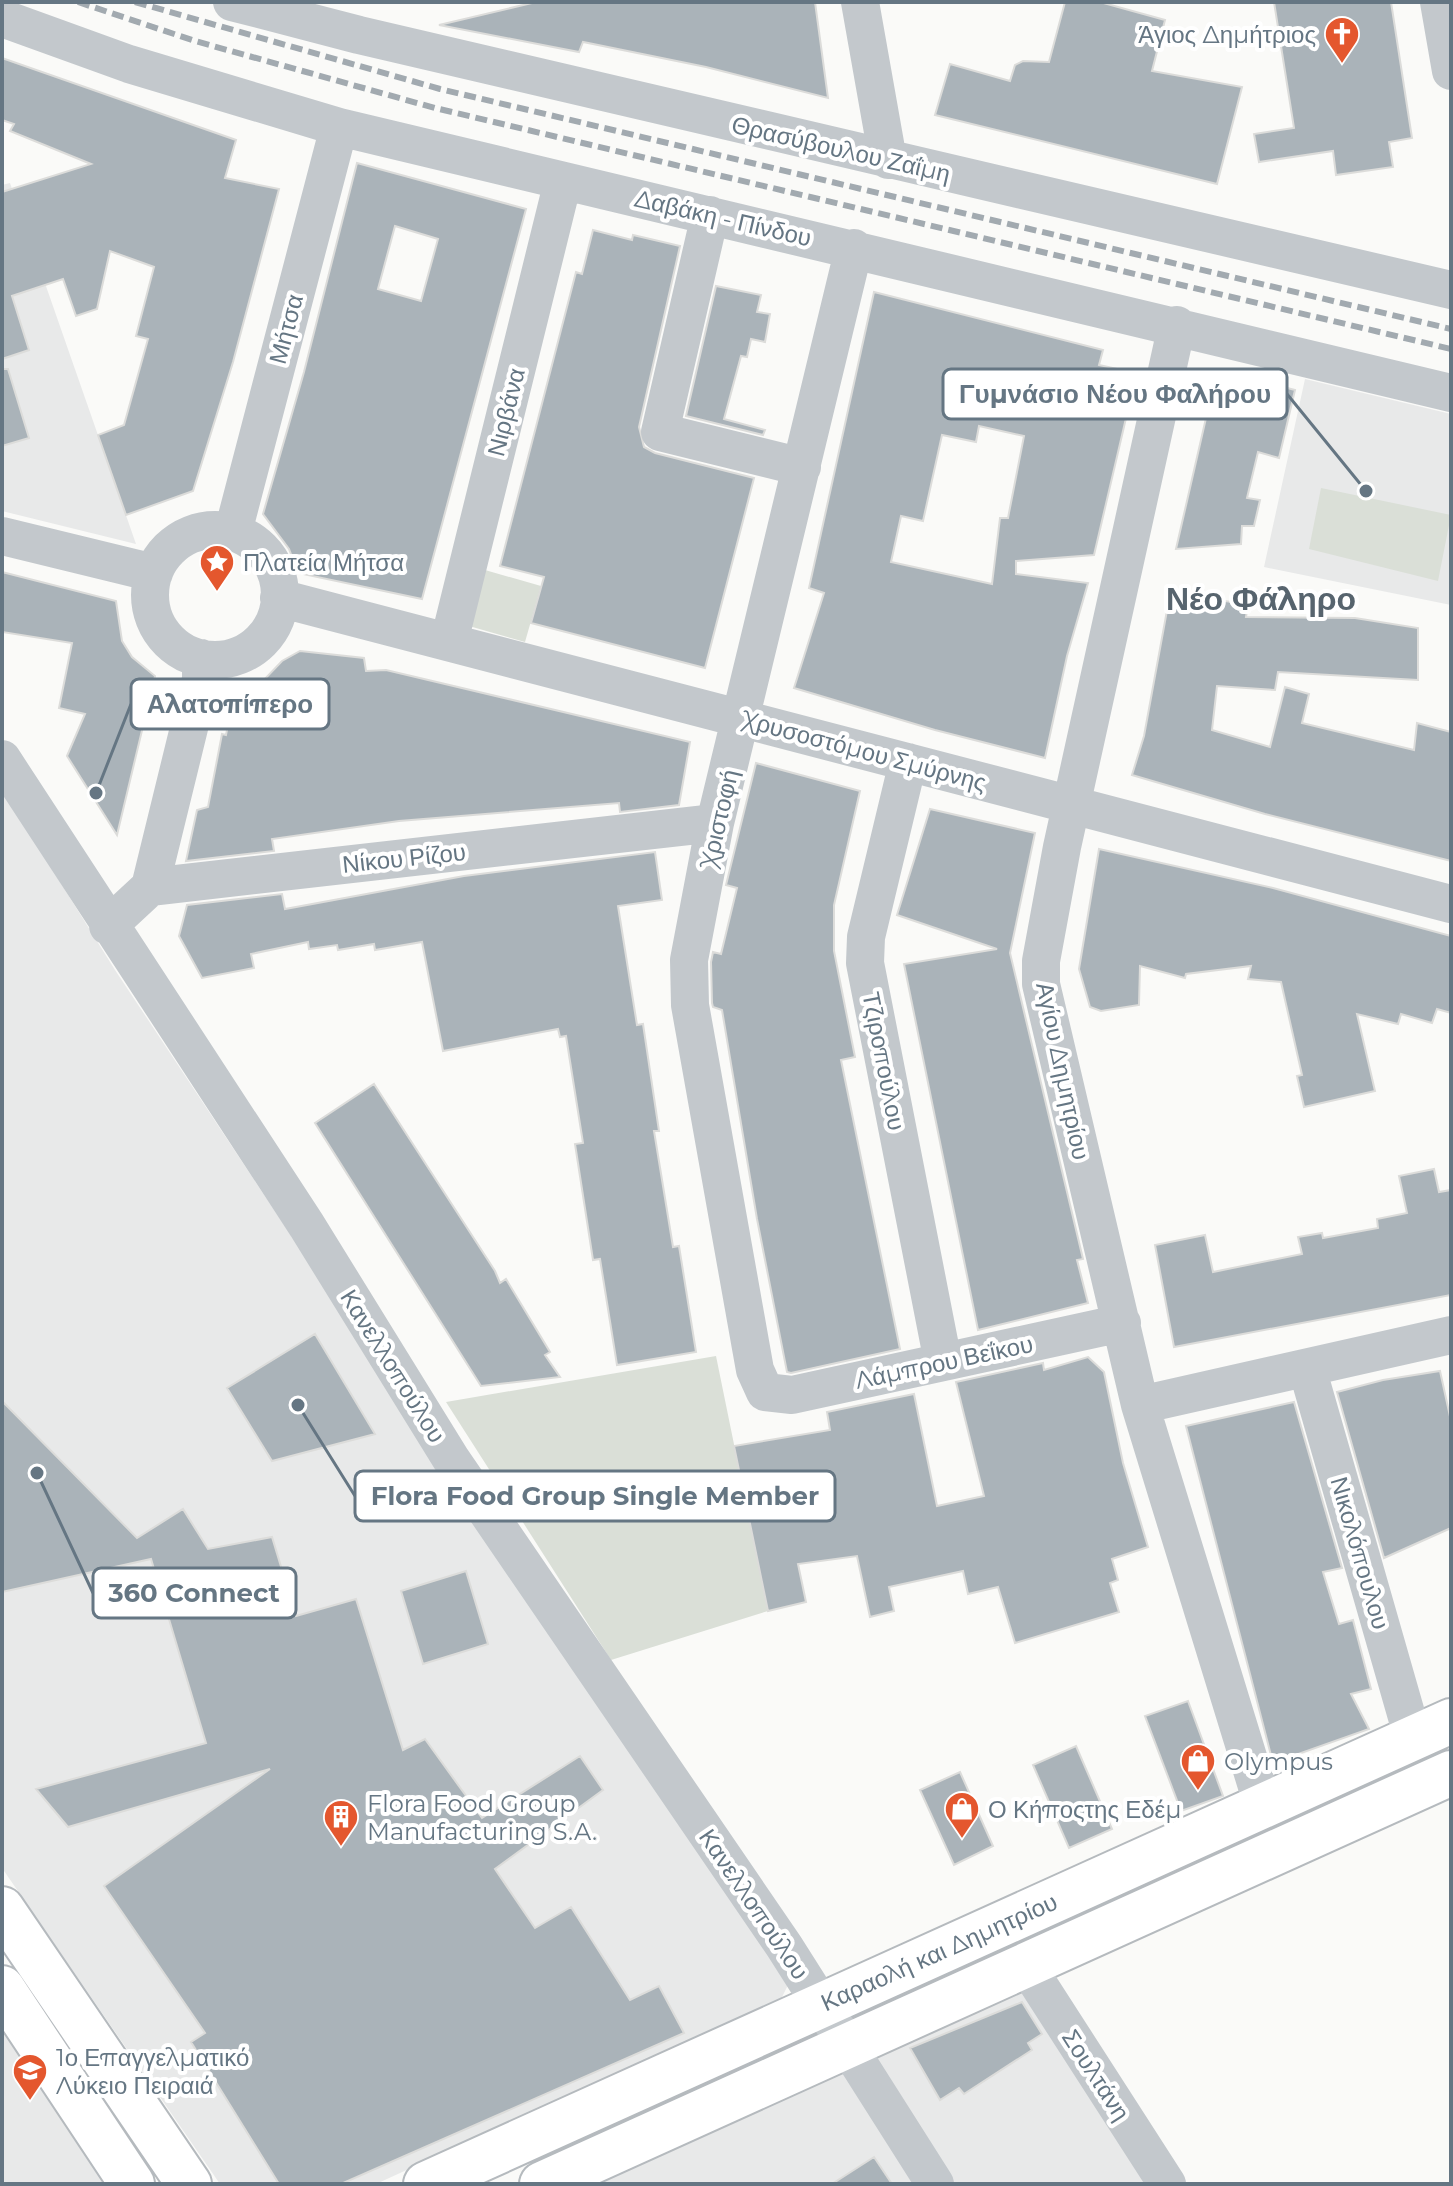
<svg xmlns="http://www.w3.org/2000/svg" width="1453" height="2186" font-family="Montserrat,sans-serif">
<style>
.built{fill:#e8e9e9}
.green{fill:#dadfd7}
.building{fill:#aab3b9;stroke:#dcdcda;stroke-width:2;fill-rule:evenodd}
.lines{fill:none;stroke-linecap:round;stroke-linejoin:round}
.major-casing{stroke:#b5babe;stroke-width:48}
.minor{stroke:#c3c8cc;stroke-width:38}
.major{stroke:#fff;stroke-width:44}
.rail{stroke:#a2aab0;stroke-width:6;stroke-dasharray:12 6;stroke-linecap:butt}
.labels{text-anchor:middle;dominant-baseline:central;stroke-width:8;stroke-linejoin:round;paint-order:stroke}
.poi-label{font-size:24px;fill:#657683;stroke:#fff;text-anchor:start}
.street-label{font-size:24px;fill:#657683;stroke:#fff}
.district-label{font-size:32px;font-weight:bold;fill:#57646e;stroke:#fff}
.leader{fill:none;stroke:#657683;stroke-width:3}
.callout-dot{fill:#657683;stroke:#fff;stroke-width:3}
.callout{fill:#fff;stroke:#657683;stroke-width:3}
.callout-label{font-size:26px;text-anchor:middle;font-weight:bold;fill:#657683}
</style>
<rect width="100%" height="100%" fill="#fafaf8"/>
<path class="built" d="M10,183l126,361 -134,-33v-326z
M1305,379l146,35v191l-187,-38z
M2,789l113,181 673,1015 -7,14 -405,185h-156l-218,-316z
M1027,1986l128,198h-568z
M2,2021l111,163h-111z"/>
<path class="green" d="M1321,488l130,27 -13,66 -129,-32z
M485,570l56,16 -16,56 -56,-16z
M716,1356l52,255 -157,49 -165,-258z"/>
<path class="building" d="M536,2h279l13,96 -122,-31 -123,-25 -4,10 -140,-27z
M1065,2h35l65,18 -13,51 90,16 -25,97 -282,-69 15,-51 60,17 5,-16 8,-4 26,1z
M1274,2h117l21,136 -23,4 4,25 -57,8 -3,-24 -74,11 -5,-28 40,-6z
M2,58l234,82 -11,38 54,11 -46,173 -40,129 -67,24 -28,-80 26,-10 24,-86 -12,-3 18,-69 -44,-16 -13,58 -21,7 -13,-37 -51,17 17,54 -27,9v-167l89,-28 -81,-33 4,-7 -12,-4z
M357,163l169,46 -104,390 -124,-26 -9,-24 -26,-35 41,-142zM395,226l43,13 -17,62 -43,-12z
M593,230l39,10 1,-5 47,11 -41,181 5,20 11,6 99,25 -49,190 -174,-45 13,-46 -44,-11 76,-294 6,2z
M716,286l45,9 -4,17 13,2 -5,28 -14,-3 -4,18 -6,-1 -17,63 41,11 -2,5 -77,-19z
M874,292l229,58 -4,15 32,7 -6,28 5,1 -36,154 -78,6v13l72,9 -21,73 -22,102 -110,-28 -141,-42 30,-95 -15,-5zM979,426l45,10 -16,82h-8l-8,66 -101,-22 10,-46 22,5 19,-86 34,7z
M2,369h6l21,69 -27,8z
M1217,370l78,20 -16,68 -21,-6 -11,46 13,2 -6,26h-12l-1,18 -65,5z
M2,572l114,29 6,40 10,16 23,19 -38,159 -50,-79 18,-42 -26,-6 13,-65 -70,-11z
M1170,594l78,10 -2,13 109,1 63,10v52l-140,-8 -3,18 -58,-4 -5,44 58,17 15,-60 24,7 -7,29 112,27 3,-27 34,9v129l-186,-47 -133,-39 12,-39z
M300,651l64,7 2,13 20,-1 304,72 -11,63 -59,7 -1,-9 -220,18 -127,18 2,12 -88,10 11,-51 11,-3 14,-73 4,1 9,-45 28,-9 19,-20z
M756,763l104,28 -26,114v46l21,106 -14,3 59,289 -109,24 -4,-1 -30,-153 -35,-209 -9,-3 -1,-4 -1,-41 2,-10 8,2 16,-66 -11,-3z
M930,809l105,24 -25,120 73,306 -6,1 11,43 -110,27 -74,-366 93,-15 -100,-34z
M1099,849l174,39 178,48v77l-14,-4 -5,14 -31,-9 -3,10 -41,-10 18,77 -71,16 -7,-31 5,-1 -21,-93 -33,-3 3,-13 -65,8 -1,4 -45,-12 -1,39 -38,6 -11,-4 -11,-38z
M655,852l7,48 -44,6 19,119 6,-1 16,107h-5l19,116 6,-1 17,106 -79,13 -17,-106 -7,1 -18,-116 8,-1 -17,-107 -6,1 -2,-8 -115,22 -21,-109 -47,8 -1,-6 -36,6 -1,-5 -28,4 -1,-7 -57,12 3,14 -52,10 -23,-42 8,-31 95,-11 3,15 179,-33z
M374,1084l121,187 5,12 6,-4 44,73 -5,3 15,22 -79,9 -166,-263z
M1434,1169l5,23 12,-2v105l-277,52 -19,-102 50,-10 8,37 89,-18 -4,-17 24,-4 1,5 55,-10 -1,-9 30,-6 -8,-37z
M315,1334l60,100 -103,27 -45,-73z
M1088,1357l16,15 19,91 25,84 -36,12 6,21 -8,3 9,29 -104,31 -17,-56 -30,7 -5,-23 -74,16 5,24 -24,6 -13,-61 -59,8 8,38 -38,9 -34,-165 96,-16 -3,-18 87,-18 23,112 47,-10 -28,-114 87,-19 1,7z
M1440,1371l11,50v107l-67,30 -47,-166 46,-12z
M2,1401l135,137 46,-29 25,40 64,-12 24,79 60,-17 47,151 22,-11 57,79 98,-62 23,34 -108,79 40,59 36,-21 59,93 29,-14 25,47 -343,151h-62l-88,-142 14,-9 -101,-147 166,-117 -202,58 -32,-38 170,-46 -55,-184 -149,33z
M1294,1402l48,166 -19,4 16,52 14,-4 18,69 -20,5 18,35 -96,34 -87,-337z
M466,1571l22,73 -65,20 -22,-73z
M1188,1701l35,95 -42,15 -36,-95z
M1076,1746l36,83 -43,19 -36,-83z
M960,1772l33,74 -39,19 -34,-75z
M1022,2002l20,32 -14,9 4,7 -68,44 -5,-6 -19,12 -30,-52z
M874,2157l18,27h-60z"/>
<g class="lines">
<defs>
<path id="major" d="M2,1909l187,275
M2,1988l130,196
M426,2184l1025,-463
M542,2184l909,-411"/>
</defs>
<use href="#major" class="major-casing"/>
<path class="minor" d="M232,2l127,33 1092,255
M860,2l28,158
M1439,2l12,69
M2,18l127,46 210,63 1112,266
M710,215l-50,217 142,35
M854,248l-139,575 -26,137 1,45 65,365 10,22 27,3 330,-72
M1177,325l-115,522 -21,114v23l99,421 123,401
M150 595a65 65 0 1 1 130 0a65 65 0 1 1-130 0Z
M233,532l106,-405
M2,536l152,37
M279,598l1172,306
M449,642l114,-461
M2,759l305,467 144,233 333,487 151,238
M908,762l-42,175 -1,26 78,399
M150,887l51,-208v-21
M108,926l42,-39 565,-64
M1307,1368l106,370
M1140,1405l311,-70
M1026,1965l141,219"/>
<use href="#major" class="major"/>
<path class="rail" d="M78,2l117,39 240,67 1016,241
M135,2l305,87 1011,240"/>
</g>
<defs>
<symbol id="church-pin" viewBox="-11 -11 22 30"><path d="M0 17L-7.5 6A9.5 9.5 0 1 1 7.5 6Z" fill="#e4572e" stroke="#fff"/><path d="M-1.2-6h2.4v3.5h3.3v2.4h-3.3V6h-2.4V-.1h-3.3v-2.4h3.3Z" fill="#fff"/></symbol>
<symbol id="sight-pin" viewBox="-11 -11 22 30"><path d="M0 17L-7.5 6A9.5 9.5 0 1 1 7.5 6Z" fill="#e4572e" stroke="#fff"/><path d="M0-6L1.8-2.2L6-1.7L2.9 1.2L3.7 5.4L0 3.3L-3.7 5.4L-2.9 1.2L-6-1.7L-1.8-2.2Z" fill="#fff"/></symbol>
<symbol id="shop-pin" viewBox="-11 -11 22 30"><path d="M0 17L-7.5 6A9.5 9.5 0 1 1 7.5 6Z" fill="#e4572e" stroke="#fff"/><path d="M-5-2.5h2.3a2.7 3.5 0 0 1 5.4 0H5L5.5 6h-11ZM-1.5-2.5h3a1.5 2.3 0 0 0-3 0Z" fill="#fff"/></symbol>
<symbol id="building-pin" viewBox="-11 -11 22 30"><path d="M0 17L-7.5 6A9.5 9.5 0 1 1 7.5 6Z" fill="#e4572e" stroke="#fff"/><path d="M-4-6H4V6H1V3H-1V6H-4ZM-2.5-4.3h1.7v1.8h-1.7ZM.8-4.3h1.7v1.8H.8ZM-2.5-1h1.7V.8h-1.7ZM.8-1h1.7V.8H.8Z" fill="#fff"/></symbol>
<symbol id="school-pin" viewBox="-11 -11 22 30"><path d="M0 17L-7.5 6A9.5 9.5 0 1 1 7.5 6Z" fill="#e4572e" stroke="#fff"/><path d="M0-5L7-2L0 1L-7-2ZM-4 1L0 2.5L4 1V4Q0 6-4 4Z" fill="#fff"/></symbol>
</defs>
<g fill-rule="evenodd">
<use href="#church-pin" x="1322" y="14" width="40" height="54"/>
<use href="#sight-pin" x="197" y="542" width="40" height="54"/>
<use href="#shop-pin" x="1178" y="1741" width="40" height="54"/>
<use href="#shop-pin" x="942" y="1789" width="40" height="54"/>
<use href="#building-pin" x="321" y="1797" width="40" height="54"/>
<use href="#school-pin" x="10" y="2051" width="40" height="54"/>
</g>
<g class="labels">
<g class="poi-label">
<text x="1316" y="34" text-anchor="end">Άγιος Δημήτριος</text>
<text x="243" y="562">Πλατεία Μήτσα</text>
<text x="1224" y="1761">Olympus</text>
<text x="367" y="1803">Flora Food Group<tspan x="367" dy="28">Manufacturing S.A.</tspan></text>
<text x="988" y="1809">Ο Κήποςτης Εδέμ</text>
<text x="56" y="2057">1ο Επαγγελματικό<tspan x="56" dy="28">Λύκειο Πειραιά</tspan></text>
</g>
<g class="street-label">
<text transform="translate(841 149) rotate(13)">Θρασύβουλου Ζαΐμη</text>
<text transform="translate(723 218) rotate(13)">Δαβάκη - Πίνδου</text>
<text transform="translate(286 329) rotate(-75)">Μήτσα</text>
<text transform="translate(506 412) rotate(-76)">Νιρβάνα</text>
<text transform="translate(865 751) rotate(15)">Χρυσοστόμου Σμύρνης</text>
<text transform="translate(719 818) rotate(-77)">Χριστοφή</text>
<text transform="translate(404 858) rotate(-6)">Νίκου Ρίζου</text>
<text transform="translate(884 1061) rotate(79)">Τζιροπούλου</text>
<text transform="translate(1063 1071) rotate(78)">Αγίου Δημητρίου</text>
<text transform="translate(944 1362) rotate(-12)">Λάμπρου Βεΐκου</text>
<text transform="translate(393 1366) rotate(58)">Κανελλοπούλου</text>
<text transform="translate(1360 1553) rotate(74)">Νικολόπουλου</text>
<text transform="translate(754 1904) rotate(56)">Κανελλοπούλου</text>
<text transform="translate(939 1952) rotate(-24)">Καραολή και Δημητρίου</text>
<text transform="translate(1096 2075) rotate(57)">Σουλτάνη</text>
</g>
<g class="district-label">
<text x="1261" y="598">Νέο Φάληρο</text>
</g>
</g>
<path class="leader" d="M1366 491L1287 394M96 793L131 704M298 1405L355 1496M37 1473L93 1593"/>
<g class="callout-dot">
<circle cx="1366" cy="491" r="8"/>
<circle cx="96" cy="793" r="8"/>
<circle cx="298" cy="1405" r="8"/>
<circle cx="37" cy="1473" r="8"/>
</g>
<g class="callout">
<rect x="943" y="369" width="344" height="50" rx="8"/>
<rect x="131" y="679" width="198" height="50" rx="8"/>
<rect x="355" y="1471" width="480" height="50" rx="8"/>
<rect x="93" y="1568" width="203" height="50" rx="8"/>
</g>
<g class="callout-label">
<text x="1115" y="403">Γυμνάσιο Νέου Φαλήρου</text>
<text x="230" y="713">Αλατοπίπερο</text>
<text x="595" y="1505">Flora Food Group Single Member</text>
<text x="194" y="1602">360 Connect</text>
</g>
<rect width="1453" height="2186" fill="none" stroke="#657683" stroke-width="8"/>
</svg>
